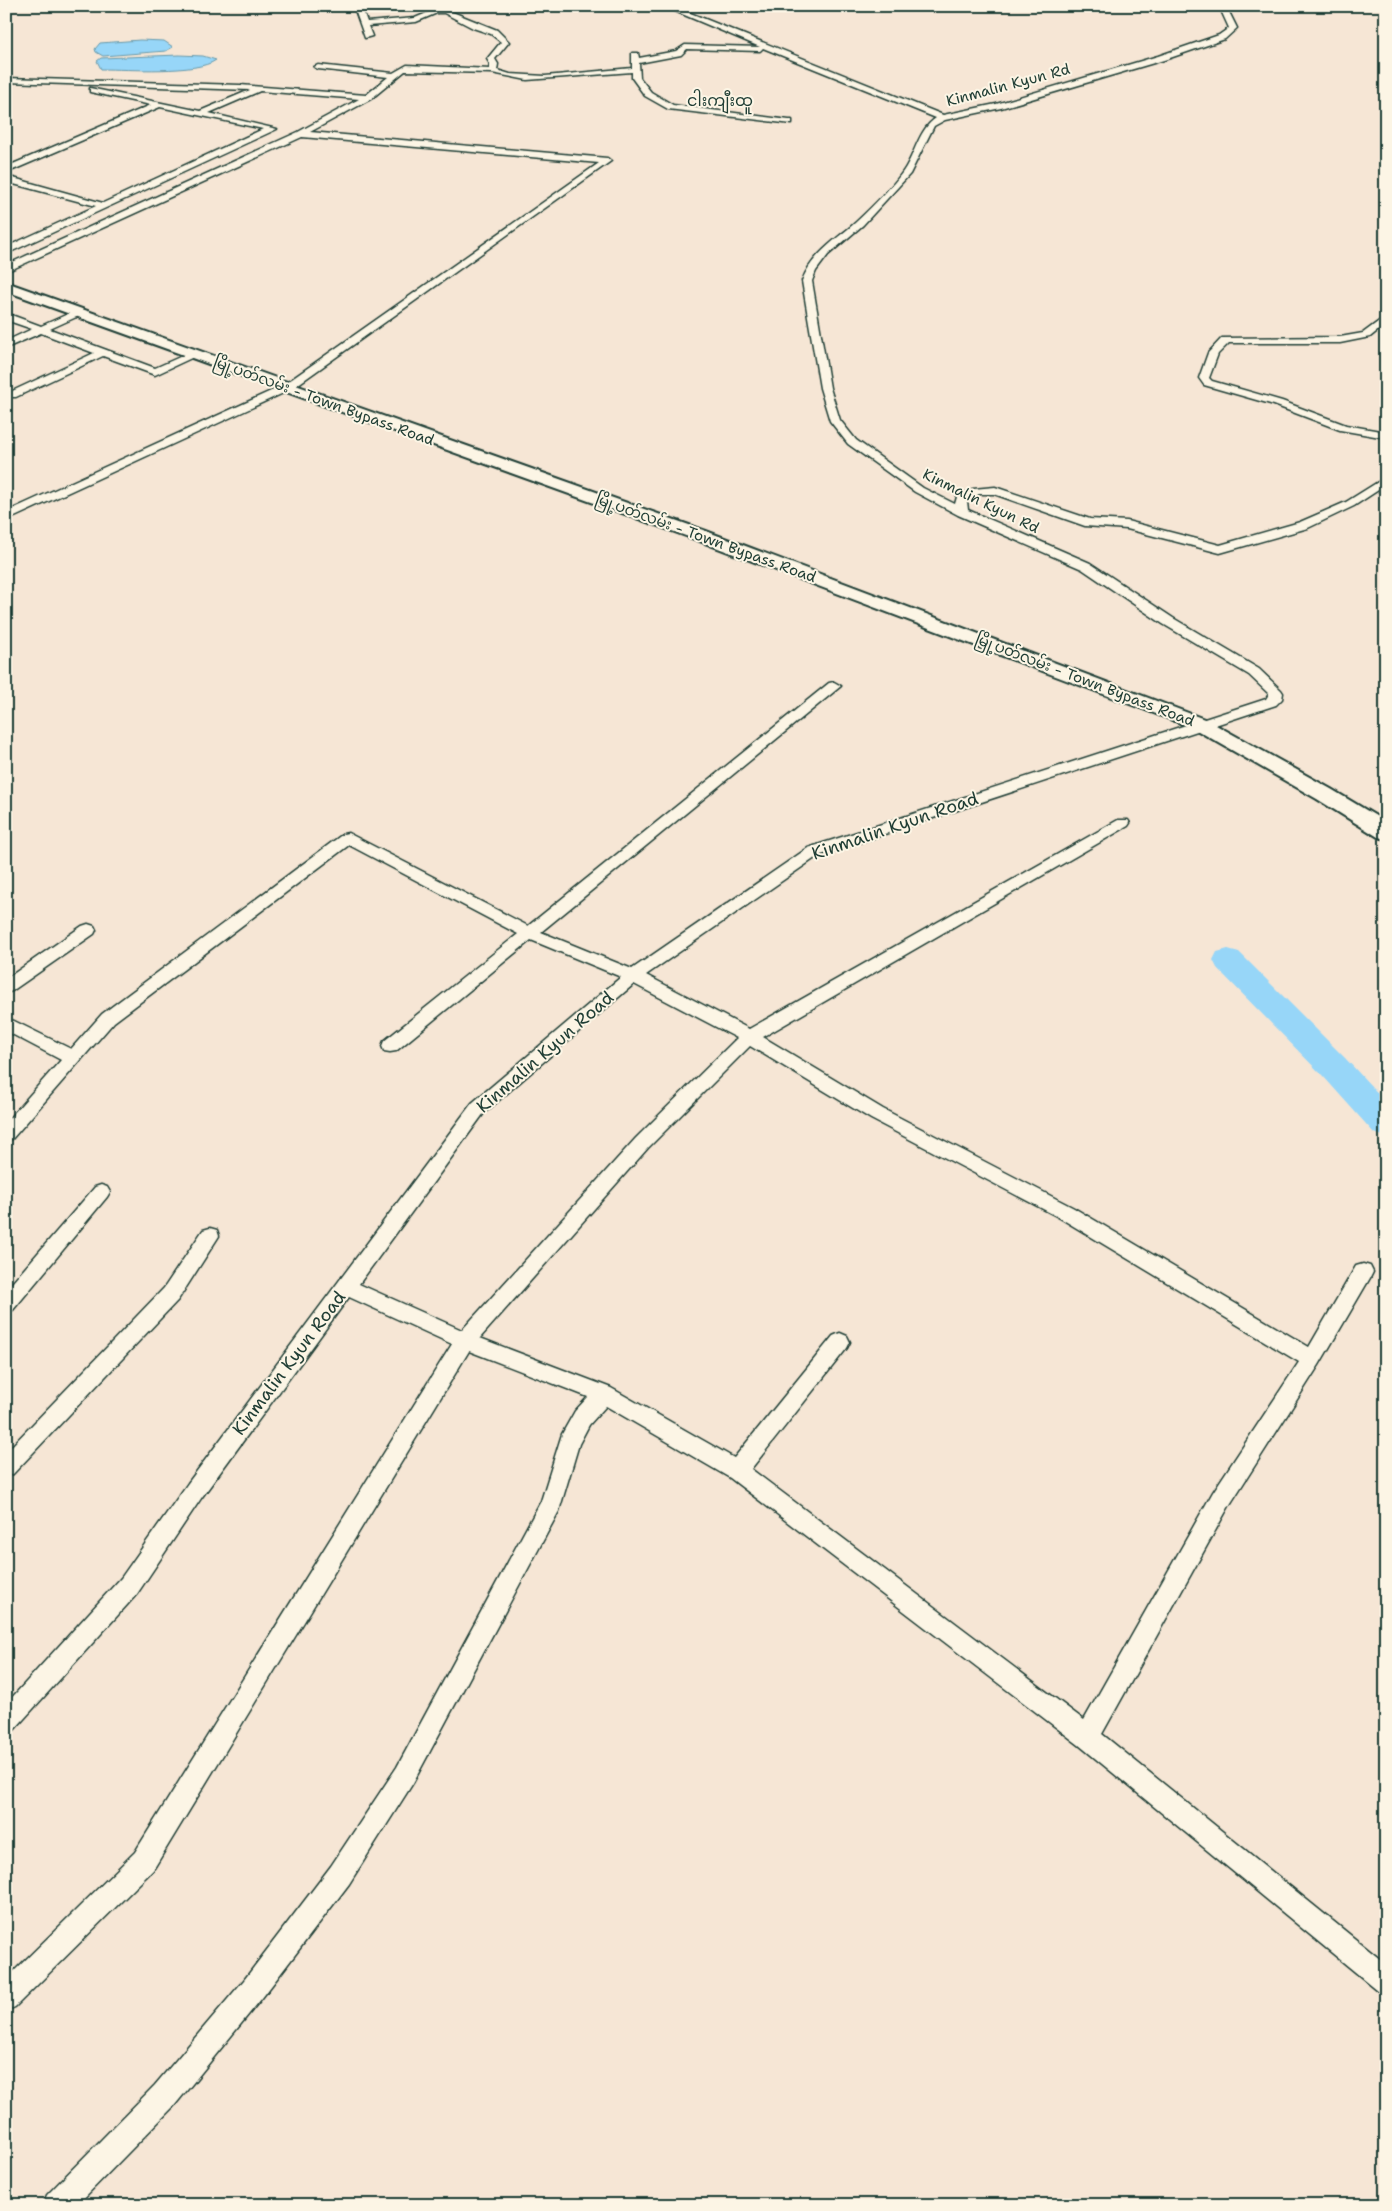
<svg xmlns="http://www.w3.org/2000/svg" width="1392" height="2211" font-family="'Shantell Sans','Noto Sans Myanmar',sans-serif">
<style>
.water{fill:#97d6f8;stroke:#6799aa}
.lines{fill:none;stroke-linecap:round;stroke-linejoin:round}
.stream{stroke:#6799aa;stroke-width:2.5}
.river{fill:#97d6f8;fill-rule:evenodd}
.street-casing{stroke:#1f3d34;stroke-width:3}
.secondary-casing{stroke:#1f3d34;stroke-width:4}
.street{fill:#fcf5e5;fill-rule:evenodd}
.secondary{fill:#fcf5e5;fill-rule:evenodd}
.labels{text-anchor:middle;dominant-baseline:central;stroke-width:4;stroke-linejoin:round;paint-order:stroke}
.far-street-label{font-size:15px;fill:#1f3d34;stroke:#fcf5e5}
.far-quarter-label{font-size:16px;fill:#1f3d34;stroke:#fcf5e5}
.street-label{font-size:18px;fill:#1f3d34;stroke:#fcf5e5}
</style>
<rect width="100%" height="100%" fill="#f6e6d5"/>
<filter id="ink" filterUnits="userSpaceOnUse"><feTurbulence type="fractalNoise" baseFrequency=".02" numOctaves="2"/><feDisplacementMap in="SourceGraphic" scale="10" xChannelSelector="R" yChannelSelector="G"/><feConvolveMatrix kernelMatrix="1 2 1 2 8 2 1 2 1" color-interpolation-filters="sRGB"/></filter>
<g filter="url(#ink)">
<path class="water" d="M140,40l24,1 9,6 -7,4 -63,5 -7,-4 -1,-3 5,-6z
M179,55l24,1 13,4c-19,14 -89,9 -115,9l-4,-8 4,-3z"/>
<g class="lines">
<path class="stream" d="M70,7l2,-1"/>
<path class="river" d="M1228,949l11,3 106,106 41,44v35l-12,-4 -51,-57 -106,-108 -4,-8 4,-8z"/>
<defs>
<path id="street" d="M366,6h14l-17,5 4,11 48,-4 19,-8 11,-1 52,21 12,12 -14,17 3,5 -1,6 13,4 35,2 87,-8v-15h6l1,5 37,-7 9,-6 75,2 -97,-41h10l270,109 53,-11 162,-48 61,-21 10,-7 -10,-22h7l11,22 -12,11 -61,21 -163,48 -56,12 -11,6 -24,48 -47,51 -35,30 -12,16 -4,10 18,107 10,32 16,20 67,48 32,16 2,-7 16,-8 22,-2 95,32 37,2 93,24 80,-23 46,-20 40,-25v8l-32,21 -46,22 -88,25 -93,-24 -42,-3 -91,-32h-15l-12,7 1,9 122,53 83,55 86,51 22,21 2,3 -1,6 -6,6 -458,151 -172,119 103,54 369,-209h10l2,3 -2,3 -365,211 120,72 191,99 235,139 47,-81 7,-2 7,2 3,6 -3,6 -51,87 -90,141 -127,228 284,230v30l-9,-4 -298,-245 -349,-267 -124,-72 -17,19 -10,19 -20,67 -146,272 -64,101 -87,114 -87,107 -98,100h-34l4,-10 108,-110 89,-105 87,-114 66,-99 144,-266 21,-67 13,-23 13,-14 -119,-46 -316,519 -138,137 -9,4v-32l129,-127 317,-508 -103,-47 -147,200 -65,97 -123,136 -8,4v-30l115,-126 67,-95 284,-380 149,-126 -90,-37 -135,111 -6,1 -6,-1 -2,-5 2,-5 134,-107 -169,-89 -235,177 -102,117 -6,2v-19l55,-62 -55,-29v-14l65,32 31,-35 241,-180 5,-1 180,93 301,-243 5,-1 7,4 -300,246 91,37 176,-121 458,-149 3,-5 -20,-19 -86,-51 -81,-55 -124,-54 -43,-23 -67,-48 -18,-23 -10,-33 -18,-107c10,-27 34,-41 54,-59 14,-13 38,-37 48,-52 11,-16 15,-41 32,-52l-173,-70 -3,3 -73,-2 -6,6 -42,8 1,15 11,14 22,13 116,15h3v4l-124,-15 -23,-13 -13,-18v-6l-105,8 -35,-7 -87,-2 -34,28 -61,33 297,26 4,3 -321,229 -284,131v-9l276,-126 317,-223 -297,-26 -296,135v-7l292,-133 61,-33 -99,-8 -51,22 68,16 -271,125v-7l90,-41 -90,-24v-6l97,27 160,-74 -103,-22 -154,66v-6l145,-62 -61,-13v-4l110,23 50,-21 -244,-8v-4l234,7 126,10 22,-18 -70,-8 -4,-2 4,-2 75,8 14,-8 83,4v-5l-3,-5 14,-17 -10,-8 -18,-6 -29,-15h-7l-21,9 -48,4 4,10 -7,2 -10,-28zM634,984l103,54 -101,100 -174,192 -103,-46 125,-171zM750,1046l121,73 189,99 239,144 -86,130 -129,228 -333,-251 96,-121 3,-6 -3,-6 -7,-3 -7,3 -99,122 -123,-70 -131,-50 168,-190z
M79,309l5,3 -1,2 -33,15 105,39 36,-16h8l1,2 -45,21 -52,-19 -87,41h-8l-1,-2 1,-2 86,-40 -53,-20 -35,15v-7l26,-12 -26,-9v-7l35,13z
M1386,316v8l-16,13 -30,6h-111l-11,11 -9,24 3,3 70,20 64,24 40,7v6l-46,-8 -66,-25 -70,-20 -5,-7 9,-25 14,-15 118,-1 23,-4z
M88,924l6,2 2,4 -2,4 -82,57 -6,2v-14l76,-53z
M101,1185l6,2 3,5 -3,5 -94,113 -7,2v-22l89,-103z
M210,1228l7,2 2,6 -41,64 -165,174 -7,3v-25l158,-164 39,-58z"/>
<path id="secondary" d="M6,282l700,249 501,189 124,69 55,33v17l-8,-2 -61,-38 -124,-71 -499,-189 -688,-248z"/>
</defs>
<use href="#street" class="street-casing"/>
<use href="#secondary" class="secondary-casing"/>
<use href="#street" class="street"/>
<use href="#secondary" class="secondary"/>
</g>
</g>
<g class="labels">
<g class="far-street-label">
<text transform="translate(1008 85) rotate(-15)">Kinmalin Kyun Rd</text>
<text transform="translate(324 401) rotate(20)">မြို့ပတ်လမ်း - Town Bypass Road</text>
<text transform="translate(981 501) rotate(26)">Kinmalin Kyun Rd</text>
<text transform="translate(706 538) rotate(20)">မြို့ပတ်လမ်း - Town Bypass Road</text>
<text transform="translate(1085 680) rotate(21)">မြို့ပတ်လမ်း - Town Bypass Road</text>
</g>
<g class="far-quarter-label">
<text x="720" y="100">ငါးကျီးထူ</text>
</g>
<g class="street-label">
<text transform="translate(895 826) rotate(-19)">Kinmalin Kyun Road</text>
<text transform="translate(545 1052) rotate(-41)">Kinmalin Kyun Road</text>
<text transform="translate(289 1363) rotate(-53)">Kinmalin Kyun Road</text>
</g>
</g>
<rect width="1392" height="2211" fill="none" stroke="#fcf5e5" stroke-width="25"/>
<rect x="12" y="12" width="1367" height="2186" fill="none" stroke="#1f3d34" stroke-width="2" filter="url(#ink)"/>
</svg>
